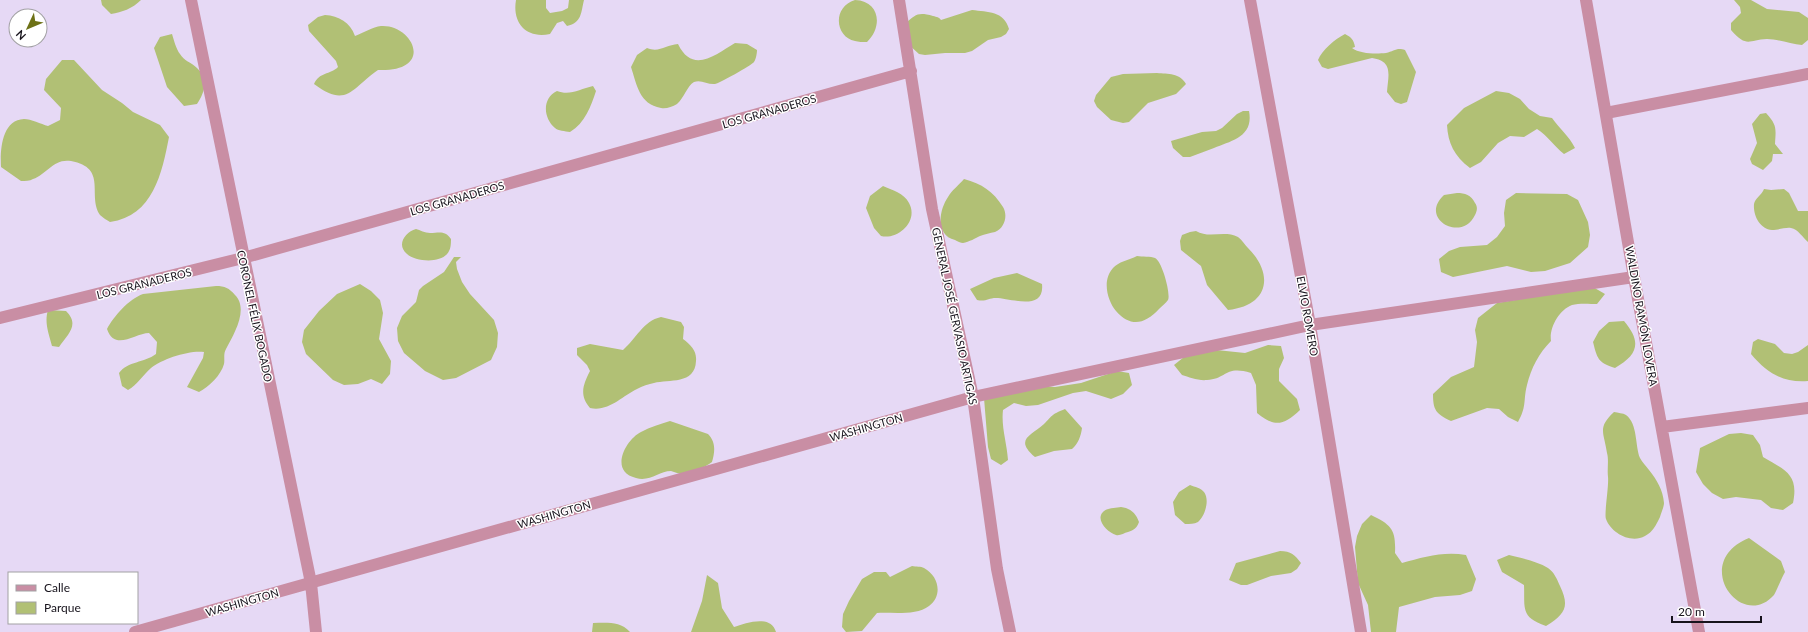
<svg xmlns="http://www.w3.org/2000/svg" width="1808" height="632" font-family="Lato,sans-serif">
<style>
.green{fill:#b1c075}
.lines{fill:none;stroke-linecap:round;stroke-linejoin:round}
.street{stroke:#c98ea4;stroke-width:12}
.labels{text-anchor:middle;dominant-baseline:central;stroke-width:3;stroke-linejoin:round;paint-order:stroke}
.street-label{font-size:11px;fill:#17131c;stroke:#fff}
</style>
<rect width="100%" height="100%" fill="#e6d9f5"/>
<path class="green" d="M101,0h40c-9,9 -19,12 -30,14l-9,-9z
M516,0h30v8l4,5 12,-2 6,-3 1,-8h15c-3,12 -2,23 -17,26l-4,-5 -6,2 -7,11c-24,5 -38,-11 -34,-34z
M855,0c25,1 28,27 12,42 -4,0 -9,0 -12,-1 -20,-4 -23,-34 0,-41z
M1734,0h17l16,9 32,3 9,6v22l-6,5c-11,-1 -25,-6 -35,-6 -19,1 -20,9 -36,-9v-7l10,-10 -1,-6z
M972,10c16,2 32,1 37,19l-3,5 -5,3 -13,3 -16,11 -7,2h-20l-20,2 -6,-1 -11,-10 -3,-20c11,-10 13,-12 28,-8 4,1 6,1 8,4z
M325,15c14,1 25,7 30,21 8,-3 18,-9 26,-10 32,-2 55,46 -3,44 -26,18 -31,39 -64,14 5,-12 16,-9 24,-17l-2,-6 -27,-30 -1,-6 10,-8z
M172,34c2,6 4,15 8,20 4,7 11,8 17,14 12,11 8,24 0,36l-13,2 -17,-19 -13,-39 6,-11z
M1345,34c6,3 9,6 10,13l-3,1c8,6 24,6 34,5 8,-2 11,-6 19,-3l11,22 -9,30 -6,2 -6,-2 -8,-10c1,-16 7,-31 -15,-34l-44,11 -6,-2 -4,-7c4,-10 17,-21 27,-26z
M735,43l12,1 10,6c0,3 -1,9 -3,12 -2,3 -36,22 -39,22 -7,1 -14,-5 -21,-2 -7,4 -10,16 -17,22 -5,3 -11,5 -16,4 -22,-4 -24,-23 -30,-41l6,-12 10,-7c12,5 19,-3 31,-4 15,31 38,10 57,-1z
M62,60h12l28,30 20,13 11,9 27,13 9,12c-7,36 -16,79 -59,85 -3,-2 -7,-4 -10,-7 -13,-20 8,-47 -29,-54 -17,-3 -24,13 -38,18 -3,2 -8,2 -12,2l-20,-14c-1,-18 1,-47 23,-48 7,0 17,5 24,7l12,-6 1,-12 -17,-18 2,-11z
M1157,73c11,1 23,0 29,11l-10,10 -28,9 -19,19 -6,1 -12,-3 -14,-13 -3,-6 2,-6 15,-18 12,-3z
M593,86l3,5c-5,15 -11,32 -26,41 -5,-1 -12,-1 -15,-4 -12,-10 -13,-30 2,-37 13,5 23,-2 36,-5z
M1496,91l13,2 11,6 9,10 11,7 12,2c8,11 17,18 23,30l-11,6c-10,-8 -16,-18 -27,-25l-13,8 -14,-1 -12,7 -17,19 -11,6c-16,-12 -22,-25 -23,-43l17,-17z
M1243,111h6c5,26 -18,30 -35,37 -8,3 -16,6 -24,9h-7l-10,-9 -2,-7 31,-9 14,-1 6,-3 15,-14z
M1766,113c11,12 10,15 9,31l8,10h-10l-1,7 -9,9 -11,-6 -2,-5 7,-16 -5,-19 8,-10z
M964,179c18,5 29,12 39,28 5,8 2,21 -8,25 -5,1 -10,2 -15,4 -4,2 -11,6 -17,7 -2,0 -6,-2 -8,-3 -20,-5 -16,-30 -7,-43 4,-7 11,-12 16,-18z
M883,186c9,4 21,7 26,17 10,18 -11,37 -28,33l-7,-8 -8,-20 4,-12z
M1764,189l7,1 13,-1 5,4 9,18h10v31c-5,-4 -10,-13 -17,-14 -5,-1 -13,2 -19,2 -12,-1 -19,-14 -18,-26 1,-6 8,-9 10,-15z
M1457,193c8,0 14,2 18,10 3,4 2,8 0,12 -13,28 -57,4 -31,-20z
M1516,193l51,1 11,6 10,22 2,13 -2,12 -18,16 -25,8 -14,1 -24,-6 -54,11 -12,-5 -2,-13 10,-8 11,-4 27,-2 10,-8 8,-11 -1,-13 2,-13z
M416,229c4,1 9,4 14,4 9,0 15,-3 21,6 0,3 0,9 -2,12 -6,13 -33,11 -42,3 -11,-9 -2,-22 9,-25z
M1196,231c13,8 28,-1 42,6 4,3 7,8 10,11 27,27 20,58 -20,62l-21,-25 -6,-19 -20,-16 -1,-9 2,-6 8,-3z
M1137,256c5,1 14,0 18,2 7,3 16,36 13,42 -2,3 -6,6 -9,9 -14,15 -28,19 -43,2 -9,-11 -14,-31 -3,-43 5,-6 16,-8 24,-12z
M454,257h7l-5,5 1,7 5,13 8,12 24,26 4,13 -1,14 -6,13 -35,18 -13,2 -18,-9 -21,-18 -6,-12 -1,-13 5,-12 14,-14 3,-12 4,-4 21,-14z
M1017,273l25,11c3,28 -32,14 -46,14 -8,0 -10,4 -19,2l-7,-11 24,-11z
M360,284l11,7 9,9 3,13 -4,26 12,22 -1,13 -8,10 -11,-5 -13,5 -14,1 -11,-5 -27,-26 -4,-12 2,-12 15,-19 18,-17z
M216,286c9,0 13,2 19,9 14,14 -1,39 -9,54 -3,5 -1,10 -2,15 -3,11 -15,23 -25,28l-12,-5 16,-29 1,-6c-15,-2 -42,7 -53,16 -8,7 -14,17 -23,22l-6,-4 -3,-13c9,-12 25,-10 37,-19l1,-12 -8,-9c-14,0 -34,19 -42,-4 7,-13 22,-30 36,-35z
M1593,287l12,7 -8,10c-7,0 -18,-1 -25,1 -13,5 -23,23 -21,36 -12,12 -20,27 -24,44 -4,16 0,21 -9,37l-10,-5 -9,-8 -12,-1 -36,13c-15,-7 -18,-11 -18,-27l18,-17 23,-10 3,-25 -2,-12 3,-12 19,-15z
M48,310l18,1c14,14 2,23 -7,36l-7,-1c-3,-12 -8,-23 -4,-36z
M661,317l20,5 3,5 -1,12c8,6 14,12 13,22 -1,24 -27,18 -42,22 -5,1 -12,3 -17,6 -15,7 -28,23 -47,19 -11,-13 -7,-23 0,-37l-3,-6 -10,-10v-7l13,-4 33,6c13,-11 20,-29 38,-33z
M1624,321c18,21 14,34 -9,47 -17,-5 -18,-10 -22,-26l6,-11 10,-9z
M1758,339l17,5 9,9 8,1 6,-2 10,-7v36c-25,2 -41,-8 -57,-27l2,-12z
M1268,345l13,1 3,12 -5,11v12l18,18 3,11c-16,15 -25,18 -43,3l-1,-28 -5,-12c-26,-8 -24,6 -44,7 -9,1 -18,-3 -25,-5l-8,-10 10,-8 23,-8 38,4z
M1117,371l12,2 3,12 -9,9 -12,5 -25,-8 -13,2 -35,12 -12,1 -12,-3 -11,7c-2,17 4,33 5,50l-7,5 -10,-6 -3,-12 -4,-49 59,-12 12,1 26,-4z
M1065,409l17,19c-1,8 -4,16 -10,21l-18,2 -19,6c-21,-18 -4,-21 9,-33 9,-9 8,-10 21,-15z
M1614,412c4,1 9,1 12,3 12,9 9,31 14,43 2,4 6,8 9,12 8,10 14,20 15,33 0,4 -3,10 -4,14 -4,8 -7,15 -15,19 -14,8 -34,-3 -39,-17 -2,-5 3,-33 2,-42 -1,-8 1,-17 -1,-24 -3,-21 -10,-25 7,-41z
M670,421l38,13c8,8 7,18 4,28 -7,5 -20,12 -29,12 -4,0 -8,-2 -12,-3 -12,0 -21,11 -35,7 -27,-6 -11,-38 5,-46 9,-5 20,-8 29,-11z
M1741,433l12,2 7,10 3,12c22,13 36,17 30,46l-10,7 -12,-2 -10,-8 -25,-3 -13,2 -11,-6 -9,-9 -7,-12 4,-24 29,-14z
M1190,485c5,2 11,3 14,7 6,8 1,24 -6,30 -4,2 -8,2 -13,2l-10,-9 -2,-13 6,-10z
M1121,507c9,1 15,6 18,15 -2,6 -5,8 -11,10 -4,1 -8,4 -12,3 -8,-2 -21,-15 -13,-23 3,-4 13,-4 18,-5z
M1371,515c21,10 25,15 24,38l7,10c21,-6 42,-12 64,-8l10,24 -4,12 -12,4 -25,2 -36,10 -3,25h-25l-3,-27 -10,-22 -3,-36 2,-11 5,-12z
M1749,538l32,23 4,11c-4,7 -7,16 -11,23 -33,37 -84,-33 -25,-57z
M1280,551c11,0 15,4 21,12l-4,6 -6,4 -20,3 -24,9h-6l-12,-5 7,-17z
M1509,555c12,3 28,6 39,13 6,4 9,11 12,18 10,21 5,28 -14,40 -26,-9 -21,-18 -22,-41l-22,-13 -5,-12z
M912,566c4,1 9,0 12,2 15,8 19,28 5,38 -13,10 -37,6 -52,7l-15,18 -16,1 -4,-5 1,-13 6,-13 13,-22 12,-7h12l4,5z
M707,575l11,8 4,25 12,19c12,-4 37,-13 42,5h-85l11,-31z
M593,623c14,0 27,-2 37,9h-38z"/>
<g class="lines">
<path class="street" d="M191,0l120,583 5,49
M899,0l33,209 41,188 24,172 13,63
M1250,0l60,325 51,307
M1586,0l48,277 65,355
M1606,113l202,-39
M0,318l243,-60 668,-187
M1662,427l146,-19
M135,632l838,-235 337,-72 324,-48"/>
</g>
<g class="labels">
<g class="street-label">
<text transform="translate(769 111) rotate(-16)">LOS GRANADEROS</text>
<text transform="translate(457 198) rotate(-16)">LOS GRANADEROS</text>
<text transform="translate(144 283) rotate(-14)">LOS GRANADEROS</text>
<text transform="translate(255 316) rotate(78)">CORONEL FÉLIX BOGADO</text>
<text transform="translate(955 316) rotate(78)">GENERAL JOSÉ GERVASIO ARTIGAS</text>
<text transform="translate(1308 316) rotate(80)">ELVIO ROMERO</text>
<text transform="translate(1642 316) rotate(80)">WALDINO RAMÓN LOVERA</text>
<text transform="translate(866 427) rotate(-16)">WASHINGTON</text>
<text transform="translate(554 514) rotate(-16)">WASHINGTON</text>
<text transform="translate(242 602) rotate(-16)">WASHINGTON</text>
</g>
</g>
<rect x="8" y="572" width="130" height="52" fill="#ffffff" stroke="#a2a1a4"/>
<rect x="16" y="585" width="20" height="6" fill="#c98ea4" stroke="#a2a1a4"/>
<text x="44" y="592" font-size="12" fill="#17131c">Calle</text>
<rect x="16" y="602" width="20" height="12" fill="#b1c075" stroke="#a2a1a4"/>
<text x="44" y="612" font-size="12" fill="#17131c">Parque</text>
<g transform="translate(28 28) rotate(226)"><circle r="19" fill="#ffffff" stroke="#a2a1a4"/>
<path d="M0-3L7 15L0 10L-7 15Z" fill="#6d7116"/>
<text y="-6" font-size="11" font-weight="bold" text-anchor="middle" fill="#17131c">N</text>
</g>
<path d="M1672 616v6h89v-6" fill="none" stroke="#17131c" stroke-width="2"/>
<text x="1678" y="616" font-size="12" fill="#17131c" stroke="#ffffff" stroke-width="3" paint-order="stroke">20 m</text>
</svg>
